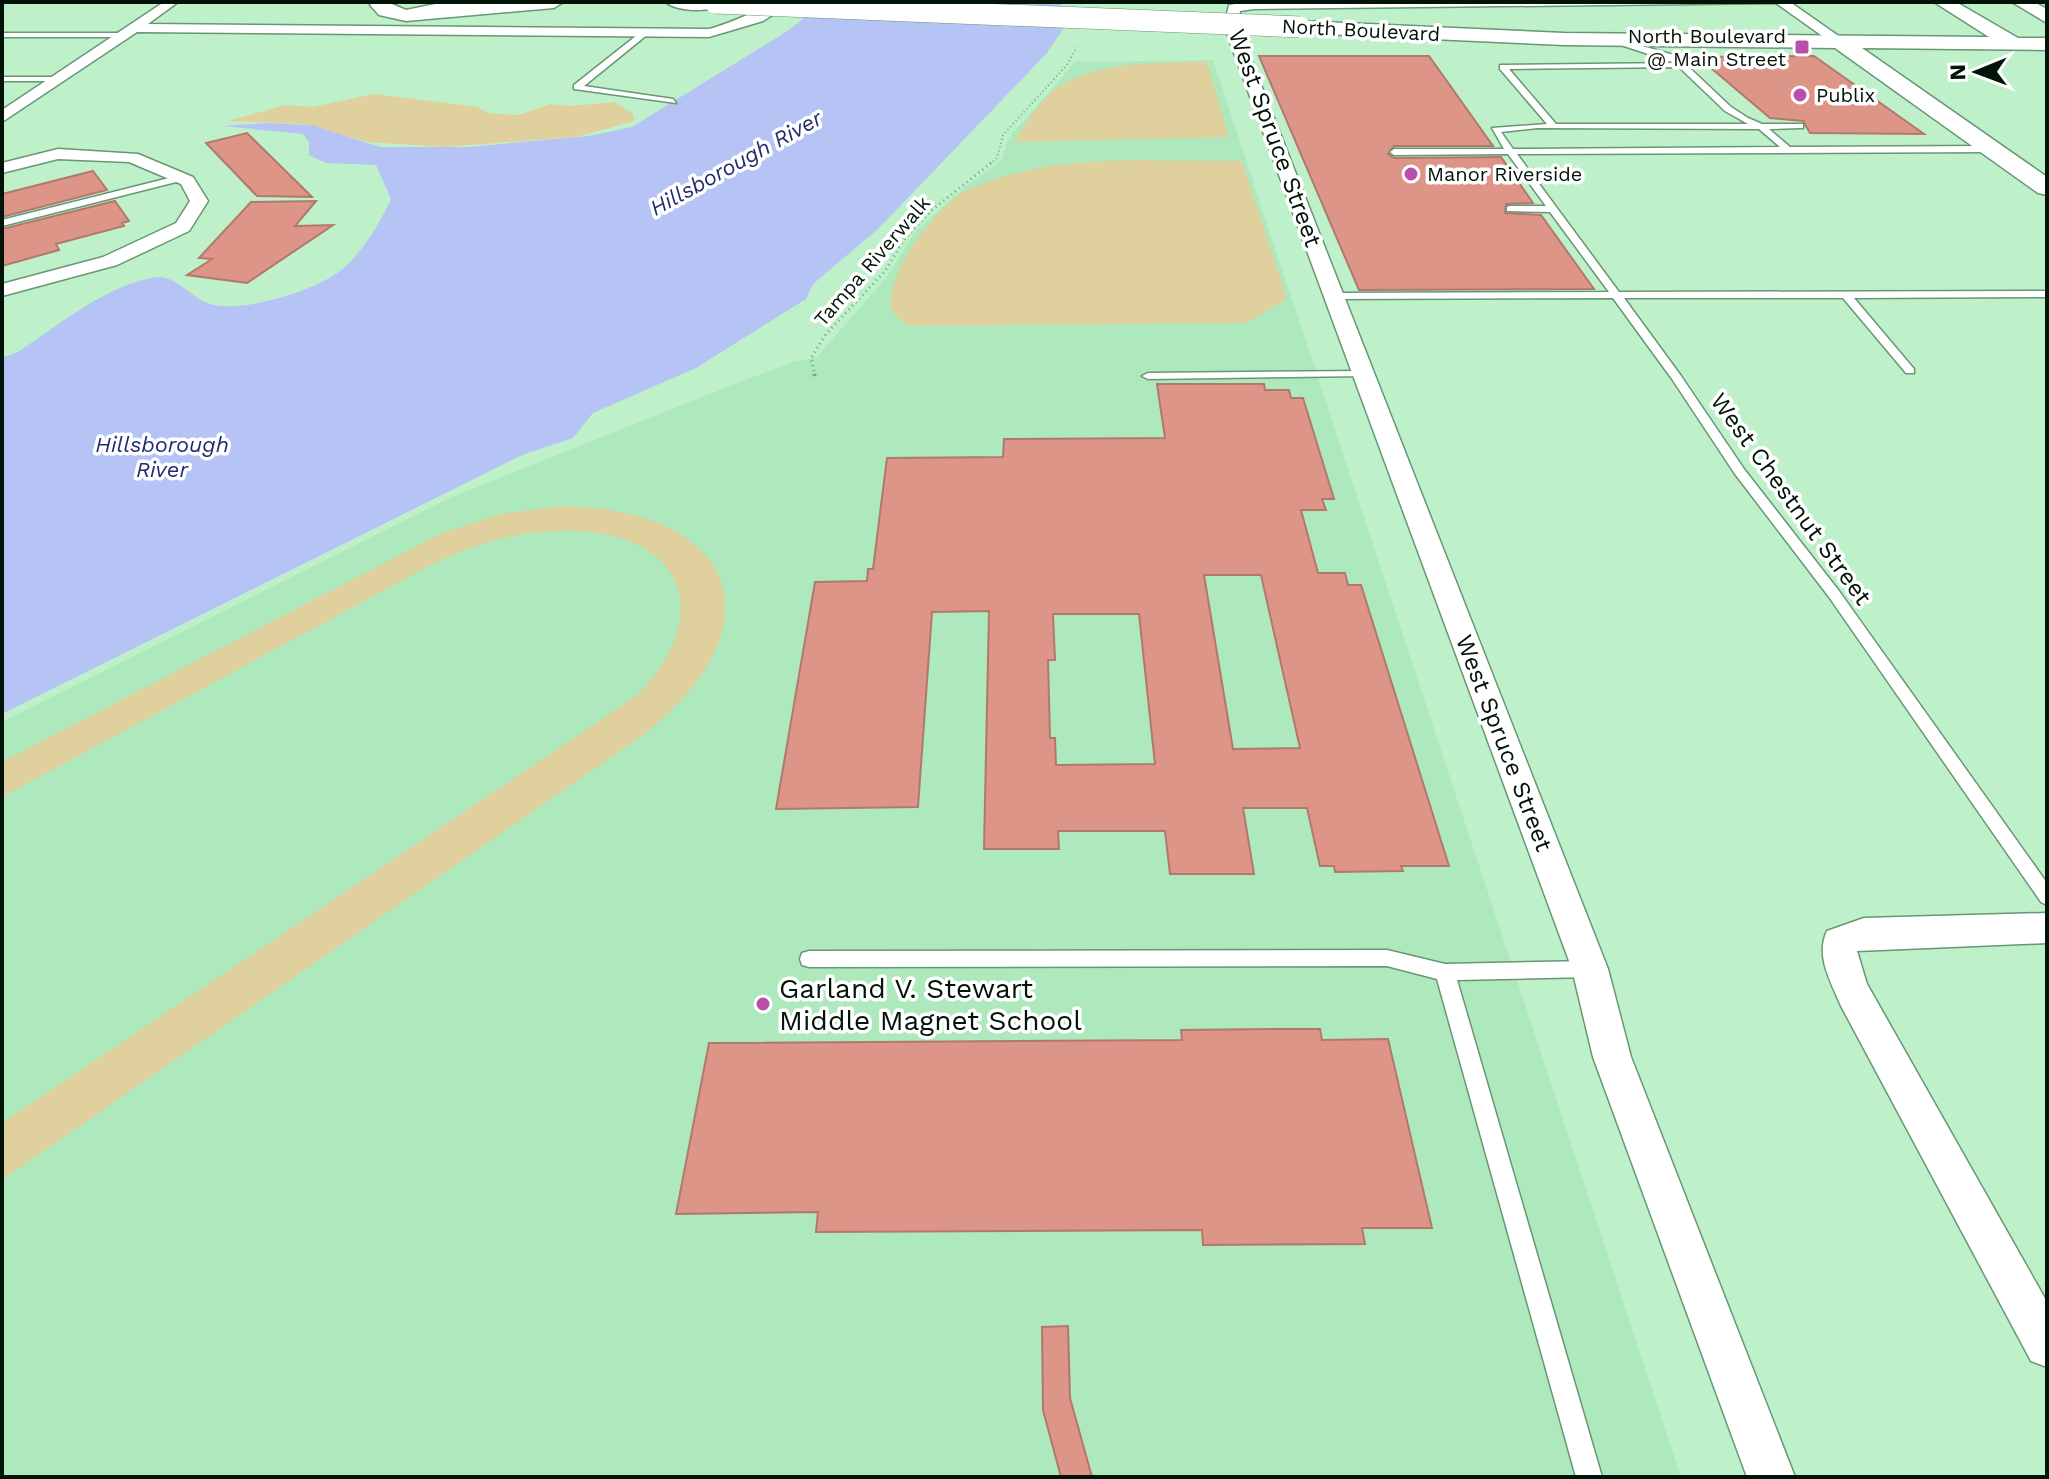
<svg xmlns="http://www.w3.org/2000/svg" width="2049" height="1479" font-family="'Work Sans',sans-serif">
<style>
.built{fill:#aee8bd}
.green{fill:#dfd09e}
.water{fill:#b6c4f5}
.building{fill:#dc9586;stroke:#b1796d;stroke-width:2;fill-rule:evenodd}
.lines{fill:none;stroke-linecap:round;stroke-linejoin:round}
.lane-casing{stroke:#679774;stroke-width:3}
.street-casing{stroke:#679774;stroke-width:3}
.secondary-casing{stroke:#679774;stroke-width:3}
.highway-casing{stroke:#679774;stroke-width:3}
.path-far2{stroke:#7ca386;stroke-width:2;stroke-dasharray:1 3;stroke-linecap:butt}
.path-far1{stroke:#7ca386;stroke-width:3;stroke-dasharray:1 4;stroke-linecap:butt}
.path{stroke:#7ca386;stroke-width:4;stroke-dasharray:2 5;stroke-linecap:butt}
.lane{fill:#fff;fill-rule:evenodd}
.street{fill:#fff;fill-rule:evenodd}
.secondary{fill:#fff;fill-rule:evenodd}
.highway{fill:#fff;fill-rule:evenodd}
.secondary-bridge-casing{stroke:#679774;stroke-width:22;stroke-linecap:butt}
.secondary-bridge{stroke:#fff;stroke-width:21}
.poi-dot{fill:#ba4ead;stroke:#fff;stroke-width:3}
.labels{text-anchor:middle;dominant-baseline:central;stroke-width:7;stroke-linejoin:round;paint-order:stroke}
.far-street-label{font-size:20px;fill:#021307;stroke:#fff}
.far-poi-label{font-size:20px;fill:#021307;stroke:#fff;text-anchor:start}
.far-water-label{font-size:22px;font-style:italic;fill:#222b70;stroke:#fff}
.street-label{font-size:24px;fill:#021307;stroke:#fff}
.near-poi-label{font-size:28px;fill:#021307;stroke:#fff;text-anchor:start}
</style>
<rect width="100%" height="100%" fill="#bef0ca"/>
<path class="built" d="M1213,60l468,1417h-1679v-755l448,-224 280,-112 63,-24 24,-5 69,-79 29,-46 50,-45 37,-27 6,-21 67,-77z"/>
<path class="green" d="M1185,62h22l22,75 -215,5c12,-18 25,-42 43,-54 36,-25 86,-24 128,-26z
M374,94l104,13 9,6 32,2 31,-11 20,2 45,-4 18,12 1,7 -58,16 -132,10 -76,-5 -66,-18 -74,-3 57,-16 27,2z
M1242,161l45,138 -41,24 -336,3c-27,-16 -22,-26 -11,-55 9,-23 43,-68 65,-79 85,-42 187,-30 278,-31z
M560,506c175,2 225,117 83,229l-641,445v-57l634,-427c79,-79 51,-161 -62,-165 -50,-2 -97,11 -141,33l-431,233v-35l438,-228 60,-20z"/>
<path class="water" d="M824,2h237l2,27 -16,24 -169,176 -65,55 -7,15 -110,69 -103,45 -20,25 -51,17 -520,259v-356l16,-6c41,-27 84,-64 133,-74 25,-6 38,20 59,26 32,10 114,-15 137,-39 18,-17 34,-44 44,-66l-15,-34 -50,-2 -17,-8v-13l-6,-8 -81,-8 45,-3 45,2 68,22h88l121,-11 43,-9 157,-97z"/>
<path class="building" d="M1259,56h170l64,90h-99l-6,8 6,4 107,-1 32,46 -27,1 -1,9 36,2 53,74 -235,1z
M1814,56l110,78 -114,-1 -7,-12 -33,-3 -72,-61z
M247,133l65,64 -55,-1 -51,-53z
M93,171l14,19 -105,27v-23z
M115,201l14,20 -7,2 2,3 -68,18 3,6 -57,16v-37z
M316,201l-21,25 38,-1 -86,58 -60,-8 25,-16 -13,-1 52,-56z
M1157,384h107l1,6h24l2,8h12l31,101h-12l4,11h-25l17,63h27l3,12h13l88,281h-48l2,5 -68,1 -1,-6h-14l-13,-58h-64l11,66h-84l-5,-43h-107l1,18h-75l5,-238 -57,1 -14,195 -142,2 39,-227 52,-1 1,-12h5l14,-111 116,-1 1,-18 161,-1zM1204,575h57l39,173 -67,1zM1053,614h86l16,150 -99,1 -1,-27h-5l-2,-78h7z
M1279,1029h41l2,11 66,-1 44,189h-70l3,16 -162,1 -1,-15 -386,2 2,-20 -142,2 33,-171 473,-3 -1,-10z
M1068,1326l2,72 22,79h-31l-18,-67 -1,-83z"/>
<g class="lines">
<defs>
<path id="lane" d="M641,32l7,2 -64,52 89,13 3,4 -102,-14v-4z
M2,33h121l4,2 -4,2h-121z
M1615,38l62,18 54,51 17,11 14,6h41v4h-3l-31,1 21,18 201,-1 4,3 -4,3 -474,2 102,138 428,-1v6l-193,1 60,71v4h-8l-63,-75h-219l57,78 63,93 95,122 208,292v22l-6,-3 -212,-305 -94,-123 -63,-95 -59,-81 -280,1 -5,-3 5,-3 276,-1 -59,-80 -43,-1v-4l3,-1h36l-38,-52 -114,1 -4,-3 4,-3h110l-12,-21 55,-4 -47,-55v-4l175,-2 -63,-21zM1679,67l46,44 23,13h-192l-47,-55zM1538,128l221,1 21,18 -267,2 -12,-17z
M2,77h56l4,2 -4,2h-56z
M181,175l4,3 -1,2 -182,46v-6z
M1363,371l6,3 -2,2 -219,3 -6,-3 6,-3z
M1387,950l58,14 145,-3 7,2 2,6 -2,6 -7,2 -133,3 145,497h-26l-139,-498 -50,-13 -578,1 -7,-2 -2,-6 2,-6 7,-2z"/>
<path id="street" d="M164,2h14l-30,22 561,5c26,-6 59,-27 83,-27l-29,19 -54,16 -572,-5 -135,90v-12z
M1248,2h542l57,40 -12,3 -59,-42 -522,6 -14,2 -2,15 370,943 23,88 164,420h-48l-154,-420 -21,-88 -348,-943 5,-21z
M58,149l80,5 55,23 15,24 -19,30 -72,34 -115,31v-12l101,-27 73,-34 14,-22 -9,-17 -52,-22 -71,-3 -56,14v-10z
M2047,913v30l-190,8 10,33 180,318v65l-16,-6 -190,-355c-10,-24 -26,-50 -14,-75l37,-13z"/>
<path id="secondary" d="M372,2h15l19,8 39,-8h118l-9,6 -148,13 -27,-6 -9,-10z
M666,2h58v1c-10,10 -48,9 -58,-1z
M1934,2h22l62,36h29v12l-185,-2 185,129v18l-9,-2 -203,-145 -271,-3 -264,-12 -10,-6 10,-6 264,12 425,4z"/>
<path id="highway" d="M2012,2h22l13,7v14z"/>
</defs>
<use href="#lane" class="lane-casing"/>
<use href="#street" class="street-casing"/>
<use href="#secondary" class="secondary-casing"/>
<use href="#highway" class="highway-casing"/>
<path class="path-far2" d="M990,164l7,-6 6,-23 63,-69 11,-19"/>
<path class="path-far1" d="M815,376l-4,-18 15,-24 59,-63 21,-34 26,-27 60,-48"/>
<path class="path" d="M814,374l1,4"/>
<use href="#lane" class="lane"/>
<use href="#street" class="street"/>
<use href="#secondary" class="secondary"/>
<use href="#highway" class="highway"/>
<defs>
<path id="secondary-bridge" d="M715,3l585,24"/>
</defs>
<use href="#secondary-bridge" class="secondary-bridge-casing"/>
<use href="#secondary-bridge" class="secondary-bridge"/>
</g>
<g class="poi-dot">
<rect x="1794" y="39" width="16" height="16" rx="4"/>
<circle cx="1800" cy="95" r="8"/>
<circle cx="1411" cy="174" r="8"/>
<circle cx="763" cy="1004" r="8"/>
</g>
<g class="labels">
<g class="far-street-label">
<text transform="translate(1361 30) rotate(3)">North Boulevard</text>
<text transform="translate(872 261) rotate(-49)">Tampa Riverwalk</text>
</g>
<g class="far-poi-label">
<text x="1786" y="36" text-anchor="end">North Boulevard<tspan x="1786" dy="23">@ Main Street</tspan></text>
<text x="1816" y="95">Publix</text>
<text x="1427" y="174">Manor Riverside</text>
</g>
<g class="far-water-label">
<text transform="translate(736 163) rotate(-29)">Hillsborough River</text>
<text x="162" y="444">Hillsborough<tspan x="162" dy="25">River</tspan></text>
</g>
<g class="street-label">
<text transform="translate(1275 138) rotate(70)">West Spruce Street</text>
<text transform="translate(1791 499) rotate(54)">West Chestnut Street</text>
<text transform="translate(1504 743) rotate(69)">West Spruce Street</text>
</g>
<g class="near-poi-label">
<text x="779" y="988">Garland V. Stewart<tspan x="779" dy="32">Middle Magnet School</tspan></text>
</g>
</g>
<rect width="2049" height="1479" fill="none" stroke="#021307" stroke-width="8"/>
<g transform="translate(1977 72) rotate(269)" stroke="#ffffff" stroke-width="6" paint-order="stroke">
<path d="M0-6L14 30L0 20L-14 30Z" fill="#021307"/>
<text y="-12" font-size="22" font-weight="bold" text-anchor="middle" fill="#021307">N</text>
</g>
</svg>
